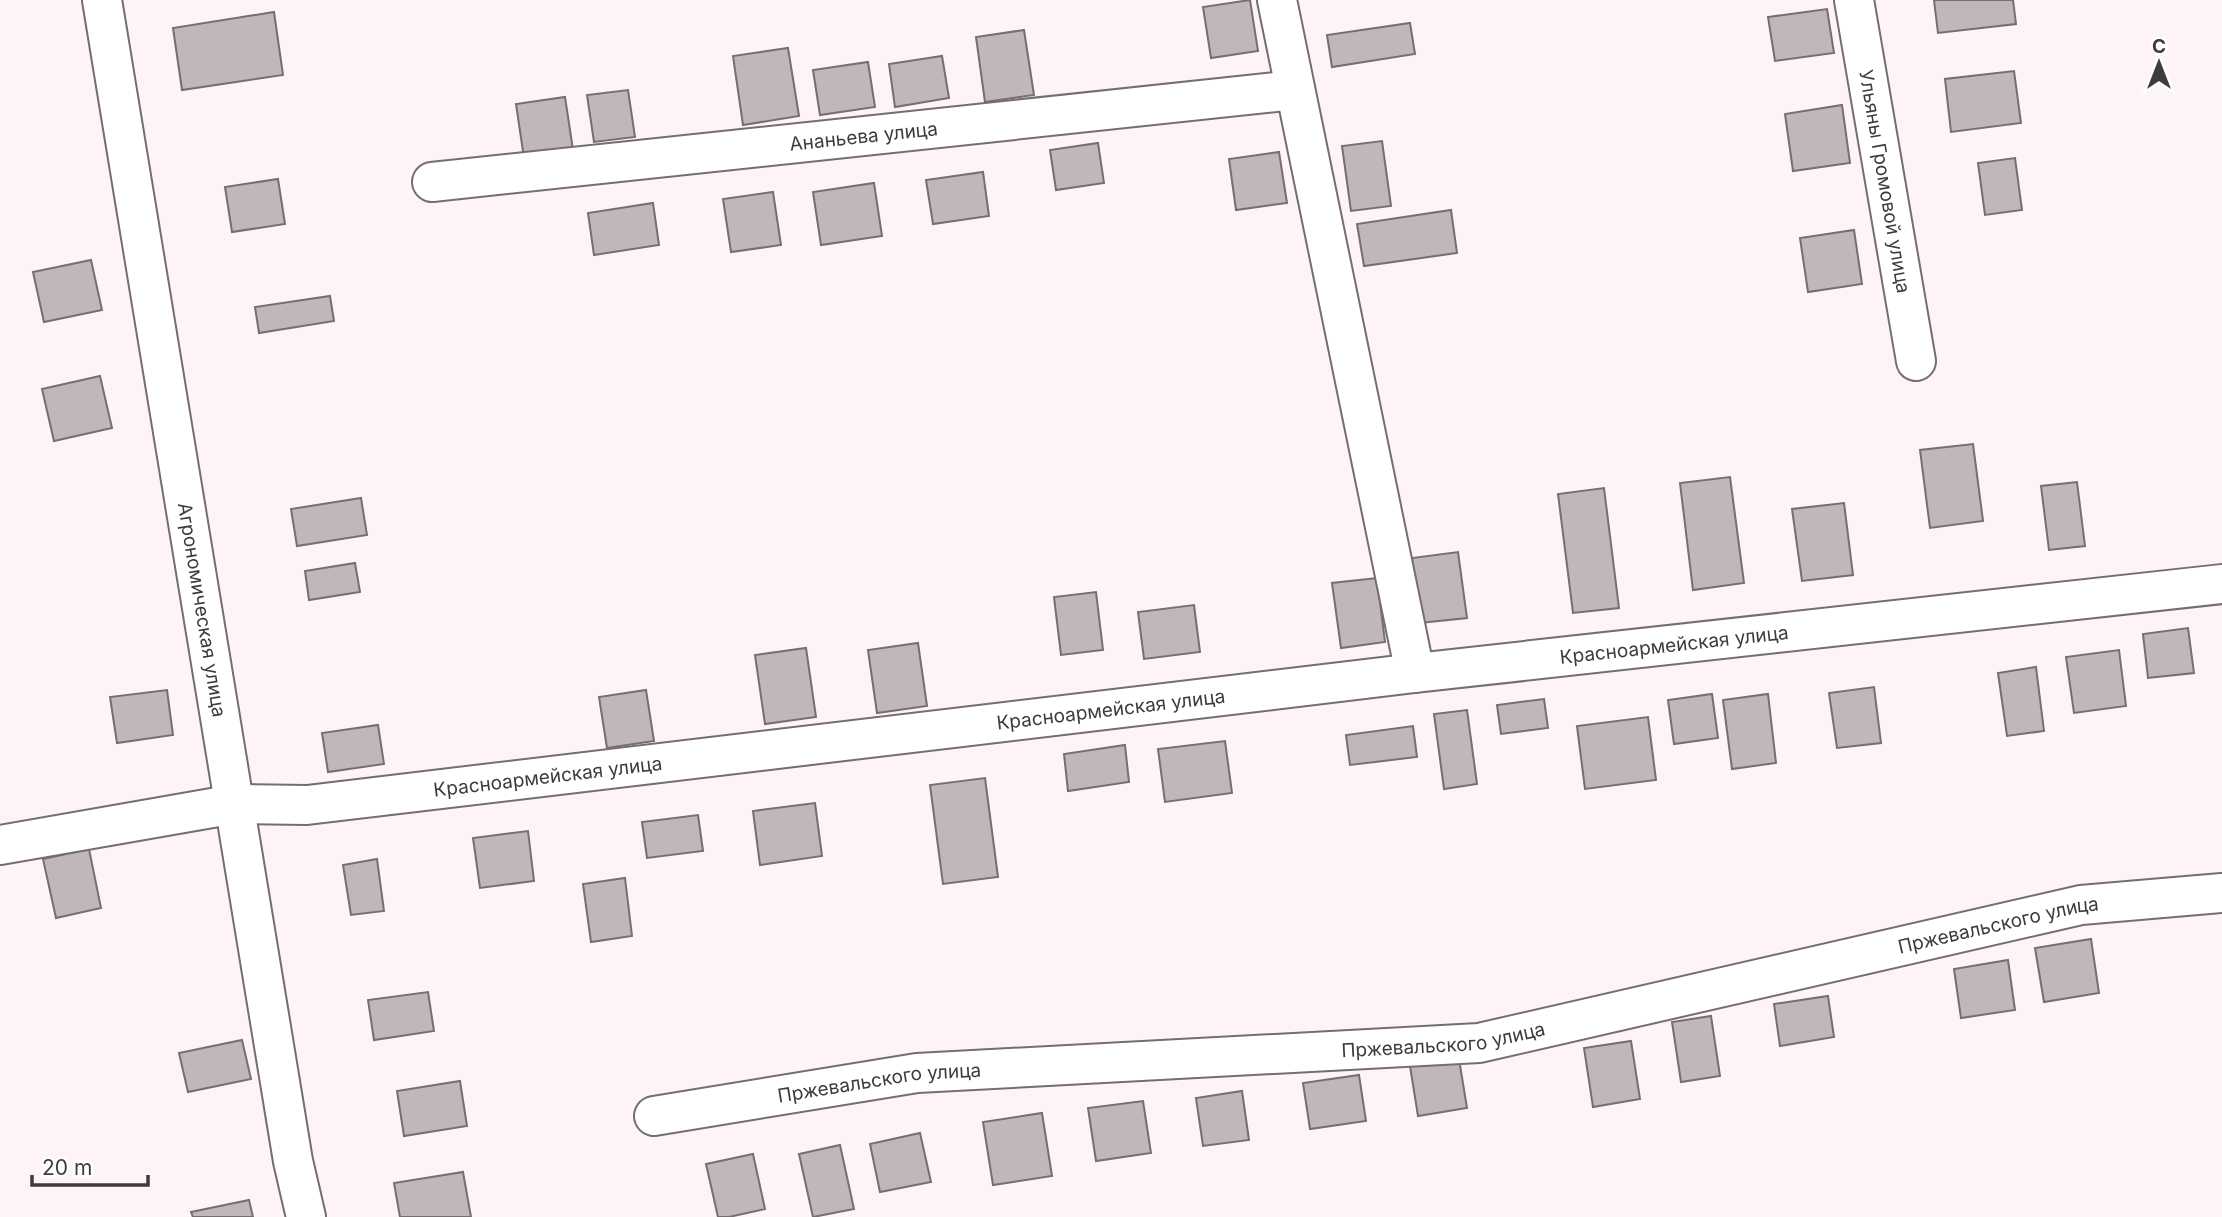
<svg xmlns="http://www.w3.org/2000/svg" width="2222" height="1217" font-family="Inter,sans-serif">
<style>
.building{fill:#c0b7bb;stroke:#766e72;stroke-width:2}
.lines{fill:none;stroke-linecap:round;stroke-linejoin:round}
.street-casing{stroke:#766d71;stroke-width:42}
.street{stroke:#fff;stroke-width:38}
.labels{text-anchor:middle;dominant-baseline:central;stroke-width:7;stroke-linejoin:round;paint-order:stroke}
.street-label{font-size:19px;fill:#3f3b3d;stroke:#fff}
</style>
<rect width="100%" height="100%" fill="#fdf3f8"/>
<path class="building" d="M1250,0l8,51 -47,7 -8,-51z
M1934,0h79l3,24 -78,9z
M1827,9l7,44 -59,8 -7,-44z
M274,12l9,63 -101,15 -9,-62z
M1410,23l5,31 -83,13 -5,-32z
M1024,30l10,65 -49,7 -9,-65z
M788,48l11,68 -56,9 -10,-69z
M942,56l7,42 -54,9 -6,-43z
M868,62l7,45 -55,8 -7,-45z
M2014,71l7,52 -70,9 -6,-53z
M628,90l7,47 -41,5 -7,-47z
M565,97l8,53 -49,8 -8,-54z
M1842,105l8,58 -57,8 -8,-57z
M1382,141l9,65 -40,5 -9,-65z
M1098,143l6,40 -48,7 -6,-40z
M1279,152l8,51 -51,7 -7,-51z
M2015,158l7,52 -37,5 -7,-52z
M983,172l6,44 -56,8 -7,-44z
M278,179l7,45 -53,8 -7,-45z
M874,183l8,53 -61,9 -8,-53z
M773,192l8,53 -50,7 -8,-53z
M653,203l6,42 -65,10 -6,-42z
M1451,210l6,43 -93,13 -7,-42z
M1854,230l8,54 -54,8 -8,-54z
M91,260l11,50 -58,12 -11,-50z
M330,296l4,25 -75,12 -4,-26z
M100,376l12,52 -58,13 -12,-52z
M1973,444l10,77 -53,7 -10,-78z
M1730,477l14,106 -51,7 -13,-107z
M2077,482l8,64 -36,4 -8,-64z
M1604,488l15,120 -46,5 -15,-119z
M361,498l6,37 -70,11 -6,-37z
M1844,503l9,72 -51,6 -10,-72z
M1458,552l9,66 -47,5 -8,-65z
M355,563l5,29 -51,8 -4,-29z
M1377,578l8,64 -44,6 -9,-65z
M1096,592l7,58 -42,5 -7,-58z
M1194,605l6,47 -56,7 -6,-47z
M2188,628l6,45 -46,5 -5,-44z
M918,643l9,63 -50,7 -9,-63z
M806,648l10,69 -51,7 -10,-69z
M2119,650l7,56 -52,7 -8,-56z
M2036,667l8,64 -37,5 -9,-63z
M1874,687l7,56 -44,5 -8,-55z
M167,690l6,45 -56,8 -7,-46z
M646,690l8,51 -47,7 -8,-51z
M1712,694l6,44 -44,6 -6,-44z
M1768,694l8,69 -44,6 -9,-69z
M1544,699l4,29 -47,6 -4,-29z
M1467,710l10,74 -33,5 -10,-75z
M1648,717l8,63 -71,9 -8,-63z
M378,725l6,39 -56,8 -6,-39z
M1413,726l4,31 -67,8 -4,-30z
M1225,741l7,52 -67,9 -7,-53z
M1125,745l4,37 -61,9 -4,-37z
M985,778l13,99 -55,7 -13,-99z
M815,803l7,53 -62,9 -7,-54z
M698,815l5,36 -56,7 -5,-36z
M528,831l6,50 -54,7 -7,-50z
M89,849l12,59 -45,10 -13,-59z
M377,859l7,52 -33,4 -8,-50z
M625,878l7,58 -41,6 -8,-58z
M2091,939l8,54 -55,9 -9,-54z
M2008,960l7,50 -54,8 -7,-49z
M428,992l6,39 -60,9 -6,-40z
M1828,996l6,41 -54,9 -6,-42z
M1711,1016l9,60 -39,6 -9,-60z
M242,1040l9,39 -63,13 -9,-39z
M1631,1041l9,58 -47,8 -9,-59z
M1459,1059l8,49 -49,8 -8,-50z
M1359,1075l7,46 -56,8 -7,-46z
M460,1081l7,45 -63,10 -7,-45z
M1242,1091l7,49 -46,6 -7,-48z
M1143,1101l8,52 -55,8 -8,-53z
M1042,1113l10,63 -59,9 -10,-63z
M920,1133l11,49 -51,10 -10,-48z
M840,1145l14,64 -41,8 -14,-63z
M753,1154l12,55 -36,8h-11l-12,-53z
M463,1172l8,45h-71l-6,-34z
M249,1200l4,17h-60l-2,-5z"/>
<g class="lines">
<defs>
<g id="street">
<path id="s1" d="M102,0l191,1161 13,56"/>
<path d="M1277,0l138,673"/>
<path id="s2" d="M1854,0l62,361"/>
<path id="s3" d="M432,182l863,-92"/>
<path id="s4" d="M0,845l235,-41 72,1 1108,-132 807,-89"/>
<path id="s5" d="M654,1116l263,-43 562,-30 602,-138 141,-12"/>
</g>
</defs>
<use href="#street" class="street-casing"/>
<use href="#street" class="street"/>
</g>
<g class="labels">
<g class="street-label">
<text stroke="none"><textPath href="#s3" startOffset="434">Ананьева улица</textPath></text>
<text stroke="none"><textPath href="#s2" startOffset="184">Ульяны Громовой улица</textPath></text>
<text stroke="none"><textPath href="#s1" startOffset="618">Агрономическая улица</textPath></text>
<text stroke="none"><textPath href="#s4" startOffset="1687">Красноармейская улица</textPath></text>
<text stroke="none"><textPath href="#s4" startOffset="1120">Красноармейская улица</textPath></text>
<text stroke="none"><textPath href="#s4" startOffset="553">Красноармейская улица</textPath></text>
<text stroke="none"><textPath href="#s5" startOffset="1362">Пржевальского улица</textPath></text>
<text stroke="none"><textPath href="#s5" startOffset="794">Пржевальского улица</textPath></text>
<text stroke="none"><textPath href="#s5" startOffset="228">Пржевальского улица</textPath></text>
</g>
</g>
<g transform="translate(2159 63)" stroke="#ffffff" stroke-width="5" paint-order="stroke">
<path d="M0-5L12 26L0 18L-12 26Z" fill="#3f3b3d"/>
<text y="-10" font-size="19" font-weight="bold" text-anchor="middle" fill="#3f3b3d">С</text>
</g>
<path d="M32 1175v10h116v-10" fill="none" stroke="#3f3b3d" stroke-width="3.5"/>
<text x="42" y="1175" font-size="21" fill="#3f3b3d" stroke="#ffffff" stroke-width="5" paint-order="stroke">20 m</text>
</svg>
